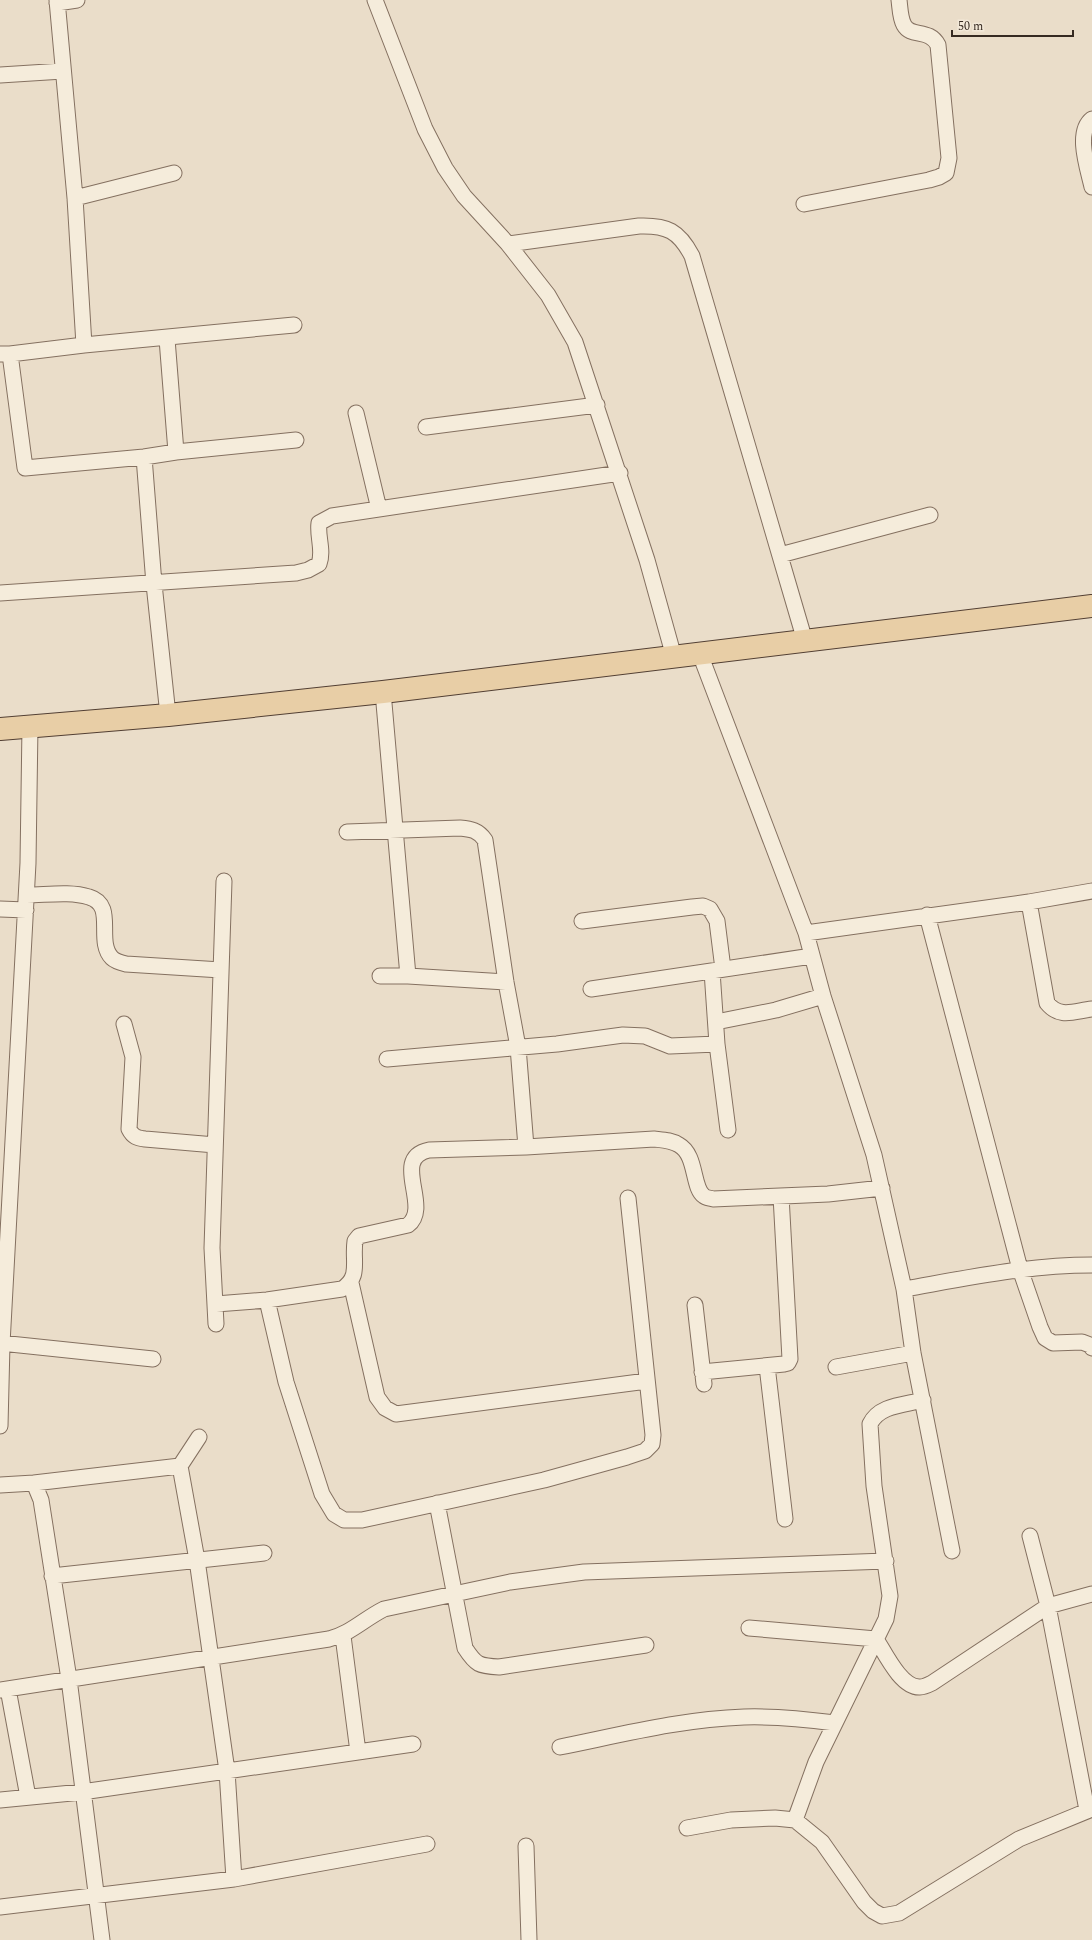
<svg xmlns="http://www.w3.org/2000/svg" width="1092" height="1940" font-family="Spectral,serif">
<style>
.lines{fill:none;stroke-linecap:round;stroke-linejoin:round}
.minor-casing{stroke:#847060;stroke-width:17}
.primary-casing{stroke:#523f33;stroke-width:24}
.minor{stroke:#f5ecdb;stroke-width:15}
.primary{stroke:#e8cea6;stroke-width:22}
</style>
<rect width="100%" height="100%" fill="#eaddc9"/>
<g class="lines">
<defs>
<path id="minor" d="M57,0l18,198 9,147 210,-20
M375,0l50,129 20,39 19,28 44,48 40,51 27,47 72,218 27,97
M57,3l20,-3
M0,75l63,-4
M1092,119c-17,13 -4,50 0,68
M75,198l99,-25
M804,204l125,-24 10,-3 7,-4 3,-15 -11,-113c-9,-17 -27,-7 -34,-20 -4,-7 -4,-18 -5,-25
M508,244l131,-18c28,-1 40,5 53,30l113,385
M0,354h10l15,114 119,-11 32,-5 -9,-113
M10,354l74,-9
M356,413l23,96
M426,427l171,-22
M176,452l120,-12
M144,457l10,127 14,131
M780,555l150,-40
M0,593l296,-20 12,-3 11,-6c5,-14 -2,-27 0,-41l13,-7 288,-43
M700,654l106,279 17,63 51,159 30,134 9,64 39,198
M383,692l25,284
M347,832l113,-4c11,1 18,2 25,12l21,142 12,65 8,100
M27,895c19,0 43,-4 62,2 28,8 6,44 23,61 3,3 10,5 14,6l95,6
M1029,902l18,101c13,16 27,8 45,6
M0,909l26,1
M927,915l93,354 20,58 5,11 8,5 29,-1 8,3 2,3
M582,921l110,-14 11,-1 7,3 7,12 6,48
M806,933l223,-31 63,-11
M712,971l5,73 11,86
M380,976h28l98,6
M591,989l221,-33
M716,1022l60,-12 47,-14
M124,1024l9,33 -4,72c4,8 8,9 16,10l70,6
M387,1059l170,-15 66,-9 22,1 25,10 47,-2
M351,1283l26,114 8,11 11,6 251,-33
M904,1289c63,-11 124,-24 188,-24
M267,1300l19,82 36,112 12,20 10,6h18l182,-40 83,-23 18,-6 7,-7 1,-9 -25,-237
M216,1304l51,-4 75,-11c19,-12 10,-28 13,-48l4,-5 49,-11c24,-18 -18,-67 21,-75l97,-3 128,-8c9,1 17,1 25,6 18,10 13,43 25,51 2,2 6,2 9,3l115,-5 54,-6
M695,1305l9,79
M216,1324l-4,-76 12,-367
M0,1343l153,16
M767,1366l18,153
M836,1367l77,-14
M702,1372l82,-8 4,-1 2,-4 -9,-163
M0,1426l2,-82 26,-481 2,-137
M180,1466l17,94 30,211 7,108
M34,1483l146,-17 19,-29
M0,1485l34,-2 7,17 28,179 33,261
M437,1503l28,145c11,17 14,18 34,19l147,-22
M1030,1536l18,70 39,204
M52,1576l212,-23
M749,1628l127,11c9,14 25,49 44,48 3,0 8,-2 12,-4l116,-77 44,-12
M343,1636l15,116
M8,1689l20,108
M0,1690l329,-51c21,-5 35,-20 55,-30l126,-27 74,-10 302,-11
M560,1747c60,-12 122,-28 184,-30 30,-1 60,2 91,6
M0,1800l82,-8 331,-48
M795,1820l21,-58 70,-143 4,-23 -16,-110 -4,-62c9,-19 34,-19 53,-24
M687,1828l44,-8 44,-2 20,2 27,22 42,60 9,9 9,5 17,-3 120,-74 73,-30
M526,1846l3,94
M0,1907l234,-28 193,-35"/>
<path id="primary" d="M0,729l168,-14 215,-23 709,-86"/>
</defs>
<use href="#minor" class="minor-casing"/>
<use href="#primary" class="primary-casing"/>
<use href="#minor" class="minor"/>
<use href="#primary" class="primary"/>
</g>
<path d="M952 30v6h121v-6" fill="none" stroke="#362a21" stroke-width="2"/>
<text x="958" y="30" font-size="12" fill="#362a21" stroke="#f2e8d8" stroke-width="3" paint-order="stroke">50 m</text>
</svg>
